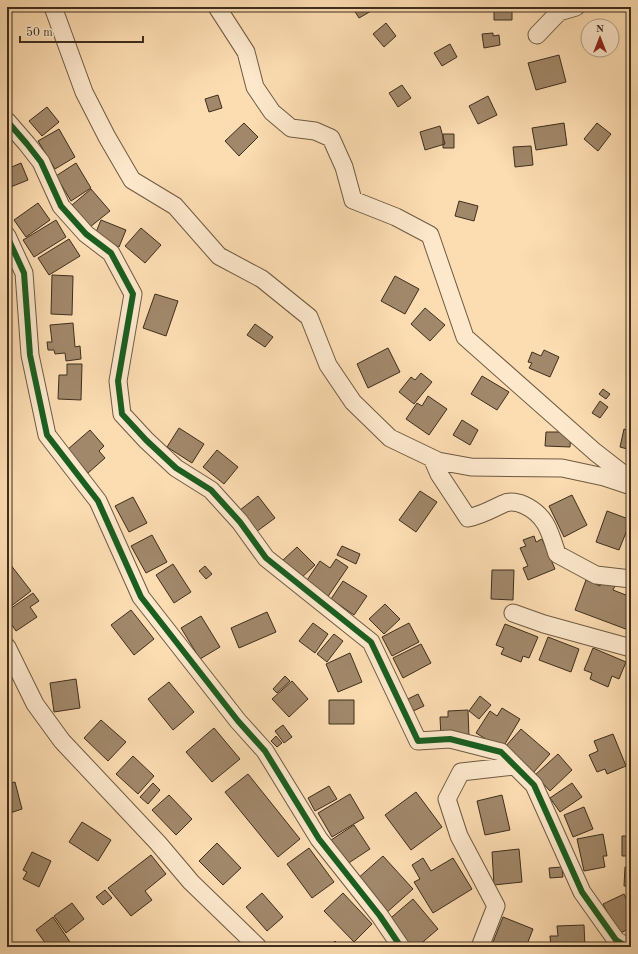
<svg xmlns="http://www.w3.org/2000/svg" width="638" height="954" font-family="'Old Standard TT',serif">
<style>
.building{fill:#a1886a;stroke:#3e2e1d}
.lines{fill:none;stroke-linecap:round;stroke-linejoin:round}
.minor-casing{stroke:#6e5a42;stroke-width:19}
.minor{stroke:#fde8cc;stroke-width:17}
.cycleway-casing{stroke:#fde8cc;stroke-width:8}
.cycleway{stroke:#1b5e20;stroke-width:6}
</style>
<rect width="100%" height="100%" fill="#fcdcb1"/>
<filter id="stains"><feTurbulence type="fractalNoise" baseFrequency=".005" numOctaves="4"/><feColorMatrix values="0 0 0 0 .2 0 0 0 0 .09 0 0 0 0 .02 0 0 0 .5 -.17"/></filter>
<radialGradient id="worn" r=".72"><stop offset=".6" stop-color="#630" stop-opacity="0"/><stop offset="1" stop-color="#630" stop-opacity=".3"/></radialGradient>
<path class="building" d="M352,7h26l-19,11z
M494,7h11v2h7v11h-18z
M386,23l10,13 -12,11 -11,-13z
M493,33v3l6,-1 1,10 -16,3 -2,-14z
M450,44l7,13 -15,9 -8,-13z
M559,55l7,27 -30,8 -8,-27z
M402,85l9,13 -13,9 -9,-14z
M218,95l4,13 -13,4 -4,-13z
M488,96l9,19 -19,9 -9,-18z
M47,107l12,15 -17,14 -13,-15z
M244,123l14,14 -19,19 -14,-15z
M564,123l3,22 -31,5 -4,-22z
M597,123l14,11 -13,17 -14,-12z
M440,126l5,18 -20,6 -5,-18z
M59,129l16,28 -20,12 -17,-28z
M443,134h11v14h-11z
M531,146l2,19 -18,2 -2,-20z
M21,163l7,17 -20,8 -1,-3v-16z
M76,163l15,25 -20,13 -15,-25z
M91,189l19,22 -20,16 -18,-22z
M459,201l19,5 -4,15 -19,-5z
M38,203l12,17 -24,17 -12,-17z
M56,220l10,17 -32,20 -11,-17z
M101,220l25,10 -7,17 -25,-10z
M141,228l20,17 -16,18 -20,-17z
M69,239l11,17 -31,19 -11,-17z
M52,275l21,1 -1,39 -21,-1z
M395,276l24,13 -14,25 -24,-13z
M155,294l23,7 -12,35 -23,-8z
M425,308l20,17 -15,16 -19,-17z
M73,323l2,24 5,-1 1,13 -15,2 -1,-8 -10,1 -1,-4h-6l-1,-8h5l-2,-17z
M255,324l18,13 -8,10 -18,-12z
M388,348l12,24 -32,16 -11,-24z
M544,350l15,7 -9,20 -21,-9 3,-5 -4,-1 4,-10 9,4z
M67,364h15l-1,36 -23,-1 1,-24h8z
M421,373l11,9 -18,22 -15,-12 12,-15 4,3z
M482,376l27,16 -12,18 -26,-16z
M603,389l7,5 -4,5 -7,-5z
M7,394l5,13 -5,2z
M428,396l19,13 -18,26 -23,-16 11,-16 5,3z
M600,401l8,6 -8,11 -8,-5z
M462,420l16,10 -8,15 -17,-10z
M179,428l25,16 -12,19 -25,-16z
M624,429l7,2v22h-1l1,-3 -11,-3z
M90,430l14,16 -5,5 6,7 -17,15 -21,-23z
M546,432h25l-1,15 -25,-1z
M217,450l21,17 -14,17 -21,-17z
M420,491l17,11 -21,30 -17,-12z
M572,495l15,30 -23,12 -15,-31z
M258,496l17,22 -19,14 -16,-22z
M133,497l14,26 -18,9 -14,-26z
M607,511l24,9 -12,30 -23,-8z
M152,535l15,27 -21,11 -15,-27z
M534,536l2,6 6,-3 13,30 -27,11 -5,-12 5,-2 -8,-18 6,-2 -3,-6z
M342,546l18,8 -4,10 -19,-9z
M297,547l18,18 -15,14 -18,-18z
M336,559l12,8 -21,31 -22,-15 15,-22 10,7z
M10,564l21,27 -21,16 -3,-4v-37z
M173,564l18,28 -17,11 -18,-28z
M205,566l7,8 -6,5 -7,-8z
M492,570h22l-1,30 -22,-1z
M586,580l14,6 2,-5 13,5 -2,4 18,7v34l-56,-21z
M343,581l24,15 -13,19 -23,-16z
M33,593l6,8 -9,6 7,10 -21,14 -9,-13v-7z
M385,604l15,15 -16,15 -15,-15z
M131,610l23,29 -20,16 -23,-30z
M267,612l9,20 -37,16 -8,-20z
M201,616l19,31 -20,12 -19,-31z
M313,623l15,11 -13,19 -16,-12z
M409,623l10,19 -27,14 -10,-19z
M505,624l33,13 -9,21 -6,-2 -2,6 -20,-8 3,-6 -8,-3z
M334,634l9,7 -16,21 -10,-8z
M548,637l31,12 -8,23 -32,-12z
M421,644l10,19 -28,15 -10,-20z
M593,648l33,14 -7,17 -7,-3 -4,11 -18,-8 2,-6 -8,-3z
M350,653l12,29 -24,10 -12,-28z
M285,676l5,5 -13,12 -4,-4z
M76,679l4,29 -26,4 -4,-29z
M292,681l16,18 -19,18 -17,-18z
M169,682l25,30 -21,18 -25,-31z
M418,694l6,12 -13,6 -5,-12z
M480,696l11,9 -12,14 -10,-8z
M329,700h25v24h-25z
M502,708l18,11 -18,30 -26,-16 14,-22 7,5z
M468,710l1,27 -28,1 -1,-21h8v-6z
M101,720l25,22 -18,19 -24,-23z
M283,725l9,12 -8,6 -9,-12z
M214,728l26,31 -28,23 -26,-30z
M521,729l29,25 -17,19 -29,-25z
M613,734l13,32 -19,8 -2,-5 -8,3 -8,-17 9,-4 -4,-10z
M276,736l6,7 -5,4 -6,-6z
M558,754l14,16 -22,21 -15,-16z
M133,756l21,20 -16,18 -22,-20z
M248,774l52,65 -22,18 -53,-65z
M15,782l7,27 -15,5v-30z
M153,783l7,7 -12,14 -8,-7z
M572,783l10,14 -22,15 -10,-14z
M329,786l8,13 -22,12 -7,-13z
M416,792l26,35 -31,23 -26,-35z
M350,794l14,24 -32,19 -14,-24z
M169,795l23,24 -16,16 -24,-25z
M502,795l8,35 -25,5 -8,-34z
M584,807l9,22 -20,8 -9,-22z
M82,822l29,18 -13,21 -29,-19z
M354,825l16,24 -26,17 -16,-24z
M627,831h4v25h-9v-20h5z
M603,834l4,22h-4l2,11 -21,4 -7,-32z
M217,843l24,25 -18,17 -24,-24z
M309,848l25,34 -22,16 -25,-34z
M519,849l3,33 -28,3 -2,-33z
M32,852l19,9 -12,26 -16,-8 4,-7 -4,-2z
M151,855l15,19 -21,17 7,9 -21,16 -23,-28z
M383,856l30,33 -28,25 -29,-34z
M423,858l8,13 22,-13 19,31 -39,24 -19,-31 6,-3 -8,-14z
M562,867l1,10 -13,1 -1,-10z
M625,867h6v26h-1v-7h-6z
M105,890l7,8 -9,7 -7,-8z
M262,893l21,24 -16,14 -21,-24z
M343,893l29,31 -18,18 -30,-31z
M624,894l7,16v18l-13,6 -15,-30z
M413,899l25,30 -21,18h-10l-21,-25z
M72,903l12,16 -18,14 -12,-17z
M53,917l19,28 -3,2h-21l-12,-17z
M503,917l30,12 -7,18h-35z
M584,925l1,22h-34l-1,-11h8l-1,-10z
M335,941l6,6h-12z
M152,942l5,5h-11z
M358,943l4,4h-8z"/>
<g class="lines">
<defs>
<path id="minor" d="M53,7l31,85 23,45 25,43 43,26 44,50 43,23 47,38 19,48 25,37 37,36 48,23 33,6 91,1 42,9 27,9
M217,7l29,45 9,35 17,25 19,16 24,3 16,7 13,29 9,33 43,17 34,18 35,102 130,115 36,28
M537,35l22,-23 17,-5
M7,121l20,23 14,18 20,44 25,28 25,19 22,41 -15,87 4,33 24,26 30,28 35,22 29,32 26,36 105,84 47,99 32,-2 51,13 33,33 48,107 34,48 11,7
M7,236l17,37 6,82 17,80 51,66 43,96 97,124 27,30 54,88 61,77 21,31
M432,458l7,16 29,44c14,-3 22,-8 35,-14 6,-3 14,-2 21,1 22,10 26,27 33,49l39,21 35,4
M513,613l31,11 87,24
M7,647l28,57 27,37 96,102 33,39 67,65
M480,947l16,-41 -37,-70 -12,-37 14,-27 54,-6"/>
</defs>
<use href="#minor" class="minor-casing"/>
<use href="#minor" class="minor"/>
<defs>
<path id="cycleway" d="M7,121l20,23 14,18 20,44 25,28 25,19 22,41 -15,87 4,33 24,26 30,28 35,22 29,32 26,36 105,84 47,99 32,-2 51,13 33,33 48,107 34,48 11,7
M7,236l17,37 6,82 17,80 51,66 43,96 97,124 27,30 54,88 61,77 21,31"/>
</defs>
<use href="#cycleway" class="cycleway-casing"/>
<use href="#cycleway" class="cycleway"/>
</g>
<rect width="638" height="954" fill="none" stroke="#fcdcb1" stroke-width="24"/>
<rect x="8" y="8" width="622" height="938" fill="none" stroke="#3e2e1d" stroke-width="2"/>
<rect x="12" y="12" width="614" height="930" fill="none" stroke="#3e2e1d"/>
<g transform="translate(600 38)"><circle r="19" fill="#fde8cc" stroke="#b19e86"/>
<path d="M0-3L7 15L0 10L-7 15Z" fill="#8f2418"/>
<text y="-6" font-size="11" font-weight="bold" text-anchor="middle" fill="#3e2e1d">N</text>
</g>
<path d="M20 36v6h123v-6" fill="none" stroke="#3e2e1d" stroke-width="2"/>
<text x="26" y="36" font-size="12" fill="#3e2e1d" stroke="#fde8cc" stroke-width="3" paint-order="stroke">50 m</text>
<rect width="100%" height="100%" filter="url(#stains)"/>
<rect width="100%" height="100%" fill="url(#worn)"/>
</svg>
